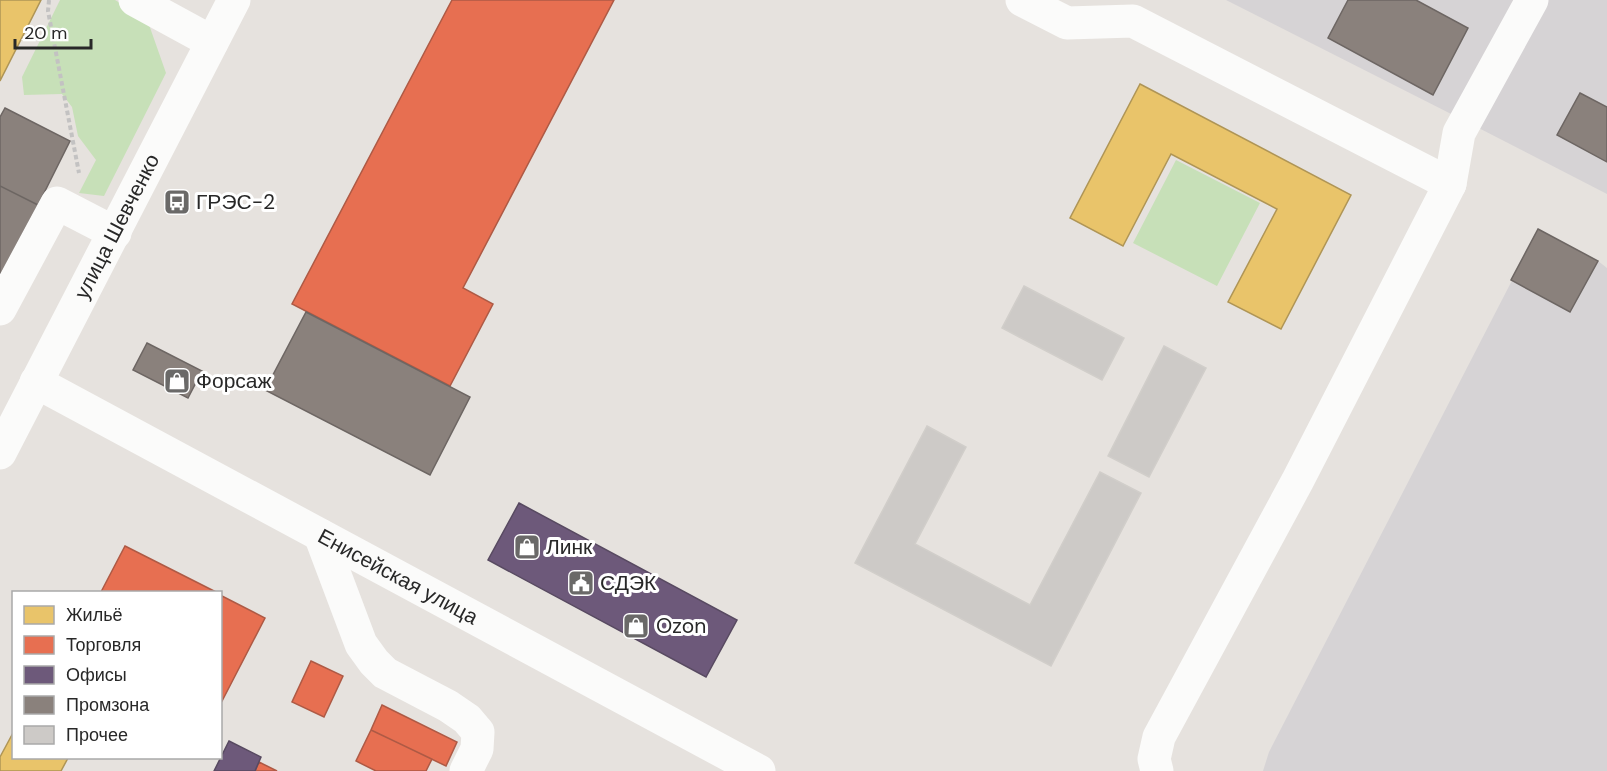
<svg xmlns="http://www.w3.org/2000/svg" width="1607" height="771" font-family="'DM Sans',sans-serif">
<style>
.industrial{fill:#d6d3d5}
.green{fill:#c7e0b8}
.homes{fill:#e9c46a;stroke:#af9556;stroke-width:1.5}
.shops{fill:#e76f51;stroke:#ae5a45;stroke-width:1.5}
.offices{fill:#6d597a;stroke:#584a61;stroke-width:1.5}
.industry{fill:#8a817c;stroke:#6d6663;stroke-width:1.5}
.building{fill:#cdcac7;stroke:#d1ceca;stroke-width:1.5}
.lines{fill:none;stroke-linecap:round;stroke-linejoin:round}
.path{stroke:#c3c2c2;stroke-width:4;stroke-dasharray:4.5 3;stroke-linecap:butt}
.minor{stroke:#fbfbfa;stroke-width:33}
.labels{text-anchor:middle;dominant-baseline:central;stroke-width:6;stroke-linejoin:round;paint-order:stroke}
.poi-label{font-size:21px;fill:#282828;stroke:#fff;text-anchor:start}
.street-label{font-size:21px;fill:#282828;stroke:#fff}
</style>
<rect width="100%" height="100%" fill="#e6e2de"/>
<path class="industrial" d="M1226,0h381v194l-142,-73z
M1538,230l60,31 9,7v503h-344l6,-19z"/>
<path class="green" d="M60,0h55l32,19 19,54 -62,123 -25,-3 17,-33 -18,-24 -6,-29 -10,-13 -38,1 -2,-18z
M1176,160l84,43 -43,83 -84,-43z"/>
<path class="homes" d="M0,0h41l-41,81z
M1140,84l211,111 -70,134 -53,-27 49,-93 -106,-55 -48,92 -53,-28z
M14,731v27h54l-7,13h-61v-14z"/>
<path class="shops" d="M452,0h162l-151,288 30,16 -43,82 -158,-82z
M125,546l91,46h-115z
M220,595l45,23 -45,87z
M311,661l32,15 -19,41 -32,-15z
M382,705l75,37 -11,24 -75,-36z
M371,730l61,29 -6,12h-50l-20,-10z
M259,762l18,9h-22z"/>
<path class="offices" d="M519,503l218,117 -31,57 -218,-117z
M229,741l32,16 -6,14h-41z"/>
<path class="industry" d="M1348,0h68l52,28 -35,67 -105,-57z
M1580,93l27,14v55l-50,-27z
M5,108l65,33 -32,64 -38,-19v-69z
M0,186l38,19 -38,71z
M1538,229l60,32 -28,51 -59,-32z
M306,312l164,85 -40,78 -165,-85z
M147,343l55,28 -14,27 -55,-28z"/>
<path class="building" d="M1024,286l100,52 -22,42 -100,-52z
M1164,346l42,22 -57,109 -41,-21z
M927,426l39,21 -51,97 115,61 70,-133 41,21 -90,173 -196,-103z"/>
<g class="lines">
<path class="path" d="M49,0l-1,11 31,162"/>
<g class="minor">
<path d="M135,0l77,42"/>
<path d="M1022,0l45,23 66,-2 317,163"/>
<path d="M0,309l57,-106 58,30"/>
<path id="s1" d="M36,382l723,389"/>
<path id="s2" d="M0,453l234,-453"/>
<path d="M320,535l41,109 13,18 11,11 63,33 19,13 11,13 -1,17 -11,22"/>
<path d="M1157,771l-3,-12 5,-22 139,-257 152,-296 9,-51 73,-133"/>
</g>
</g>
<defs>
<symbol id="bus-square" viewBox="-11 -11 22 22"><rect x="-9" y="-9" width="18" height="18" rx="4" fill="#6a6968" stroke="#fff"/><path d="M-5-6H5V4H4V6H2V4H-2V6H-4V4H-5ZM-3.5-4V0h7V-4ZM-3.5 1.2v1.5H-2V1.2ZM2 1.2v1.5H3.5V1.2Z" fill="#fff"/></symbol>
<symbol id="shop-square" viewBox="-11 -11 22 22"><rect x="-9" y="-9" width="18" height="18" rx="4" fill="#6a6968" stroke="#fff"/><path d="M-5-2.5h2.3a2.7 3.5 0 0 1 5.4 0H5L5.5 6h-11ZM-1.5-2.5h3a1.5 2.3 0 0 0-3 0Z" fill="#fff"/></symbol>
<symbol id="civic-square" viewBox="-11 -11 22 22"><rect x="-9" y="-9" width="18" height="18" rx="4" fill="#6a6968" stroke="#fff"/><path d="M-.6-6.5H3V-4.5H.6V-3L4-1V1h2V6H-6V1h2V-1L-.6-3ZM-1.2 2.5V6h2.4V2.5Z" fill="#fff"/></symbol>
</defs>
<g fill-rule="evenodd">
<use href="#bus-square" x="162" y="187" width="30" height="30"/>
<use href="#shop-square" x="162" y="366" width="30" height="30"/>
<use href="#shop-square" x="512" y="532" width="30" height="30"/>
<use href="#civic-square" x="566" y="568" width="30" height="30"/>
<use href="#shop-square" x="621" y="611" width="30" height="30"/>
</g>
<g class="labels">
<g class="poi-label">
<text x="196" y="202">ГРЭС-2</text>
<text x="196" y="381">Форсаж</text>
<text x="546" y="547">Линк</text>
<text x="600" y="583">СДЭК</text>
<text x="656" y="626">Ozon</text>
</g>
<g class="street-label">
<text stroke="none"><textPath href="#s2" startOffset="255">улица Шевченко</textPath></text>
<text stroke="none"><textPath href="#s1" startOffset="411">Енисейская улица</textPath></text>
</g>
</g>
<rect x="12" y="591" width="210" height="168" fill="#ffffff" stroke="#a9a9a9" stroke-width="1.5"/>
<rect x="24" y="606" width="30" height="18" fill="#e9c46a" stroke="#a9a9a9" stroke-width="1.5"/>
<text x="66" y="621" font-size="18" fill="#282828">Жильё</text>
<rect x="24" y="636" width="30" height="18" fill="#e76f51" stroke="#a9a9a9" stroke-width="1.5"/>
<text x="66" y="651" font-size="18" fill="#282828">Торговля</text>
<rect x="24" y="666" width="30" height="18" fill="#6d597a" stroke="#a9a9a9" stroke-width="1.5"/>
<text x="66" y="681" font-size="18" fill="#282828">Офисы</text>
<rect x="24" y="696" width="30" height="18" fill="#8a817c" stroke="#a9a9a9" stroke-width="1.5"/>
<text x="66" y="711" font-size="18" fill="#282828">Промзона</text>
<rect x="24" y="726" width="30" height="18" fill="#cdcac7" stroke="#a9a9a9" stroke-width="1.5"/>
<text x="66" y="741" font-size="18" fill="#282828">Прочее</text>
<path d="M15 39v9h76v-9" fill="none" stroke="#282828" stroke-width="3"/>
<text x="24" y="39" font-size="18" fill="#282828" stroke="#ffffff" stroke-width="4.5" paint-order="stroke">20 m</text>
</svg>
